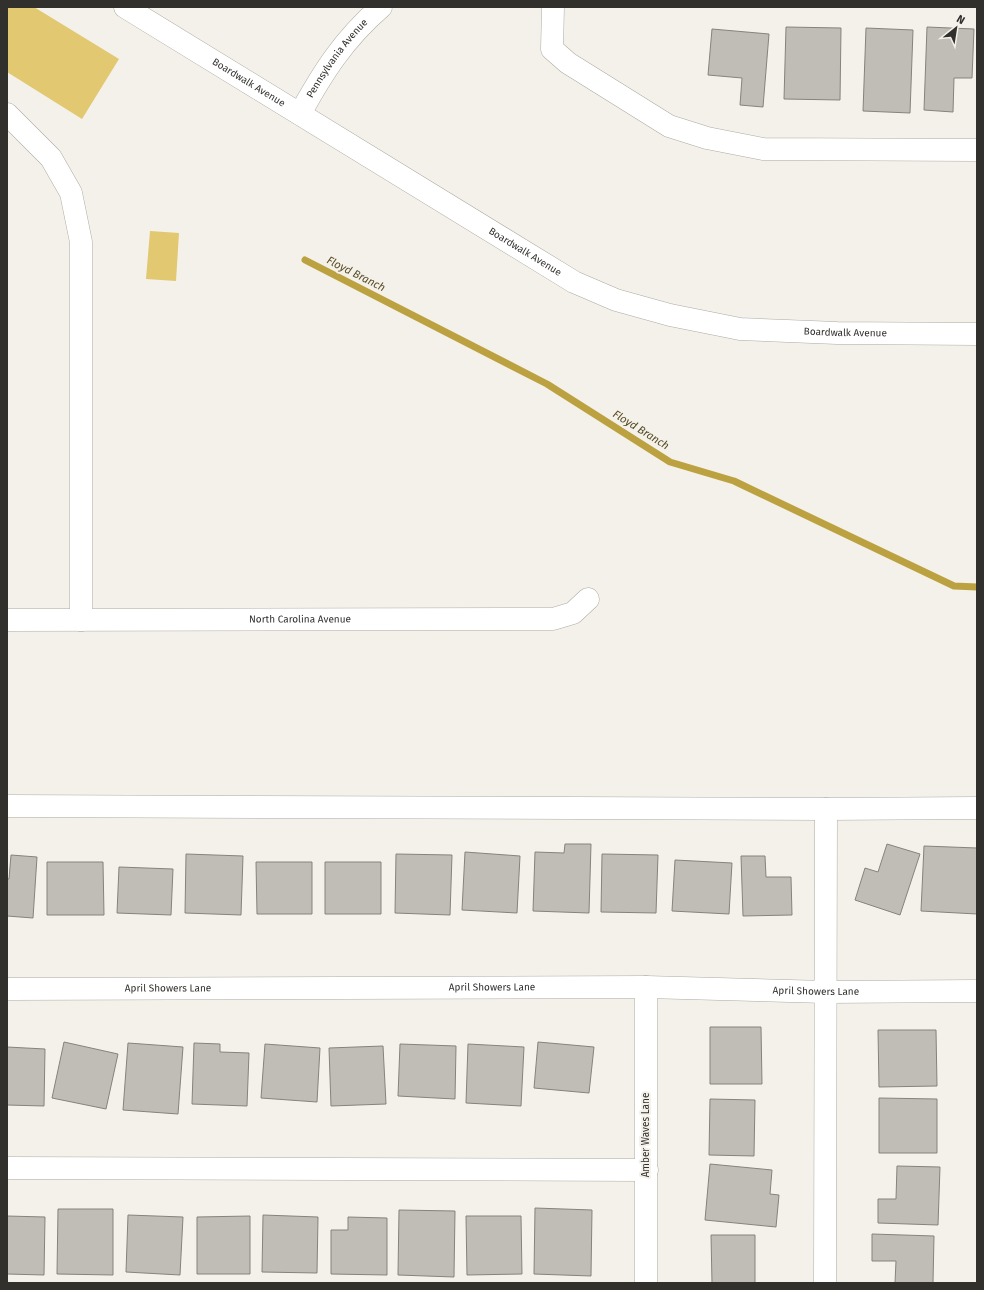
<svg xmlns="http://www.w3.org/2000/svg" width="984" height="1290" font-family="'Fira Sans',sans-serif">
<style>
.green{fill:#e2c870}
.lines{fill:none;stroke-linecap:round;stroke-linejoin:round}
.stream{stroke:#bca140;stroke-width:7}
.building{fill:#bfbdb5;stroke:#85837c}
.minor-casing{stroke:#adaba3;stroke-width:23}
.minor{stroke:#fff;stroke-width:22}
.labels{text-anchor:middle;dominant-baseline:central;stroke-width:4;stroke-linejoin:round;paint-order:stroke}
.street-label{font-size:10px;fill:#31302d;stroke:#f4f1ea}
.water-label{font-size:11px;font-style:italic;fill:#584c24;stroke:#f4f1ea}
</style>
<rect width="100%" height="100%" fill="#f4f1ea"/>
<path class="green" d="M9,7h25l85,52 -37,60 -75,-47v-62z
M150,231l29,2 -3,48 -30,-2z"/>
<g class="lines">
<path class="stream" d="M305,260l242,124 123,78 64,19 220,105 23,1"/>
</g>
<path class="building" d="M786,27l55,1 -1,72 -56,-1z
M927,27l47,2 -2,49h-18l-1,34 -29,-2z
M866,28l47,2 -3,83 -47,-2z
M712,29l57,5 -6,73 -23,-2 2,-27 -34,-3z
M565,844h26l-2,69 -56,-2 2,-59 29,1z
M887,844l33,10 -20,61 -45,-15 10,-32 13,4z
M924,846l53,2v66l-56,-3z
M465,852l55,4 -3,57 -55,-3z
M186,854l57,2 -2,59 -56,-2z
M396,854l56,1 -2,60 -55,-2z
M602,854l56,1 -2,58 -55,-1z
M11,855l26,2 -4,61 -26,-2v-37h2z
M741,856h24l1,21h25l1,38 -49,1z
M675,860l57,3 -3,51 -57,-3z
M47,862h56l1,53h-57z
M256,862h56v52h-55z
M325,862h56v52h-56z
M119,867l54,2 -2,46 -54,-2z
M710,1027h51l1,57h-52z
M878,1030h58l1,56 -58,1z
M64,1042l54,12 -12,55 -54,-11z
M538,1042l56,5 -5,46 -55,-5z
M128,1043l55,4 -5,67 -55,-4z
M194,1043l26,1v8l29,1 -2,53 -55,-2z
M265,1044l55,4 -3,54 -56,-4z
M400,1044l56,2 -1,53 -57,-3z
M468,1044l56,3 -3,59 -55,-3z
M383,1046l3,58 -55,2 -2,-58z
M7,1047l38,2 -1,57 -37,-1z
M879,1098l58,1v54h-58z
M710,1099l45,1 -1,56 -45,-1z
M710,1164l62,6 -2,24 9,1 -3,32 -71,-7z
M897,1166l43,1 -2,58 -60,-2v-24h18z
M535,1208l57,2 -1,66 -57,-2z
M58,1209h55v66l-56,-1z
M399,1210l56,1 -1,66 -56,-2z
M128,1215l55,2 -3,58 -54,-3z
M263,1215l55,2 -1,56 -55,-1z
M7,1216l38,1 -1,58 -37,-1z
M250,1216v58h-53v-57z
M466,1216h55l1,58 -55,1z
M348,1217l39,1v57l-56,-1v-44h17z
M872,1234l62,2 -1,47h-38l1,-22h-24z
M711,1235h44v48h-43z"/>
<g class="lines">
<defs>
<g id="minor">
<path id="s1" d="M125,7l449,275 42,18 54,15 70,14 97,4 140,1"/>
<path d="M553,7l-1,42 16,14 101,63 38,12 56,11 214,1"/>
<path d="M7,114l44,44 20,35 10,49v378"/>
<path id="s2" d="M300,114c23,-42 44,-75 81,-107"/>
<path id="s3" d="M7,620l546,-1 20,-6 15,-14"/>
<path d="M7,806l819,3 151,-1"/>
<path id="s4" d="M7,989l639,-2 180,5 151,-1"/>
<path d="M7,1168l640,2"/>
<path d="M646,1283v-296"/>
<path d="M825,1283l1,-474"/>
</g>
</defs>
<use href="#minor" class="minor-casing"/>
<use href="#minor" class="minor"/>
</g>
<g class="labels">
<g class="street-label">
<text stroke="none"><textPath href="#s2" startOffset="67">Pennsylvania Avenue</textPath></text>
<text stroke="none"><textPath href="#s1" startOffset="145">Boardwalk Avenue</textPath></text>
<text stroke="none"><textPath href="#s1" startOffset="469">Boardwalk Avenue</textPath></text>
<text stroke="none"><textPath href="#s1" startOffset="805">Boardwalk Avenue</textPath></text>
<text stroke="none"><textPath href="#s3" startOffset="293">North Carolina Avenue</textPath></text>
<text stroke="none"><textPath href="#s4" startOffset="485">April Showers Lane</textPath></text>
<text stroke="none"><textPath href="#s4" startOffset="161">April Showers Lane</textPath></text>
<text stroke="none"><textPath href="#s4" startOffset="809">April Showers Lane</textPath></text>
<text transform="translate(646 1135) rotate(-90)">Amber Waves Lane</text>
</g>
<g class="water-label">
<text transform="translate(356 274) rotate(27)">Floyd Branch</text>
<text transform="translate(641 430) rotate(32)">Floyd Branch</text>
</g>
</g>
<rect width="984" height="1290" fill="none" stroke="#31302d" stroke-width="16"/>
<g transform="translate(956 28) rotate(30)" stroke="#f4f1ea" stroke-width="3" paint-order="stroke">
<path d="M0-3L7 15L0 10L-7 15Z" fill="#31302d"/>
<text y="-6" font-size="11" font-weight="bold" text-anchor="middle" fill="#31302d">N</text>
</g>
</svg>
